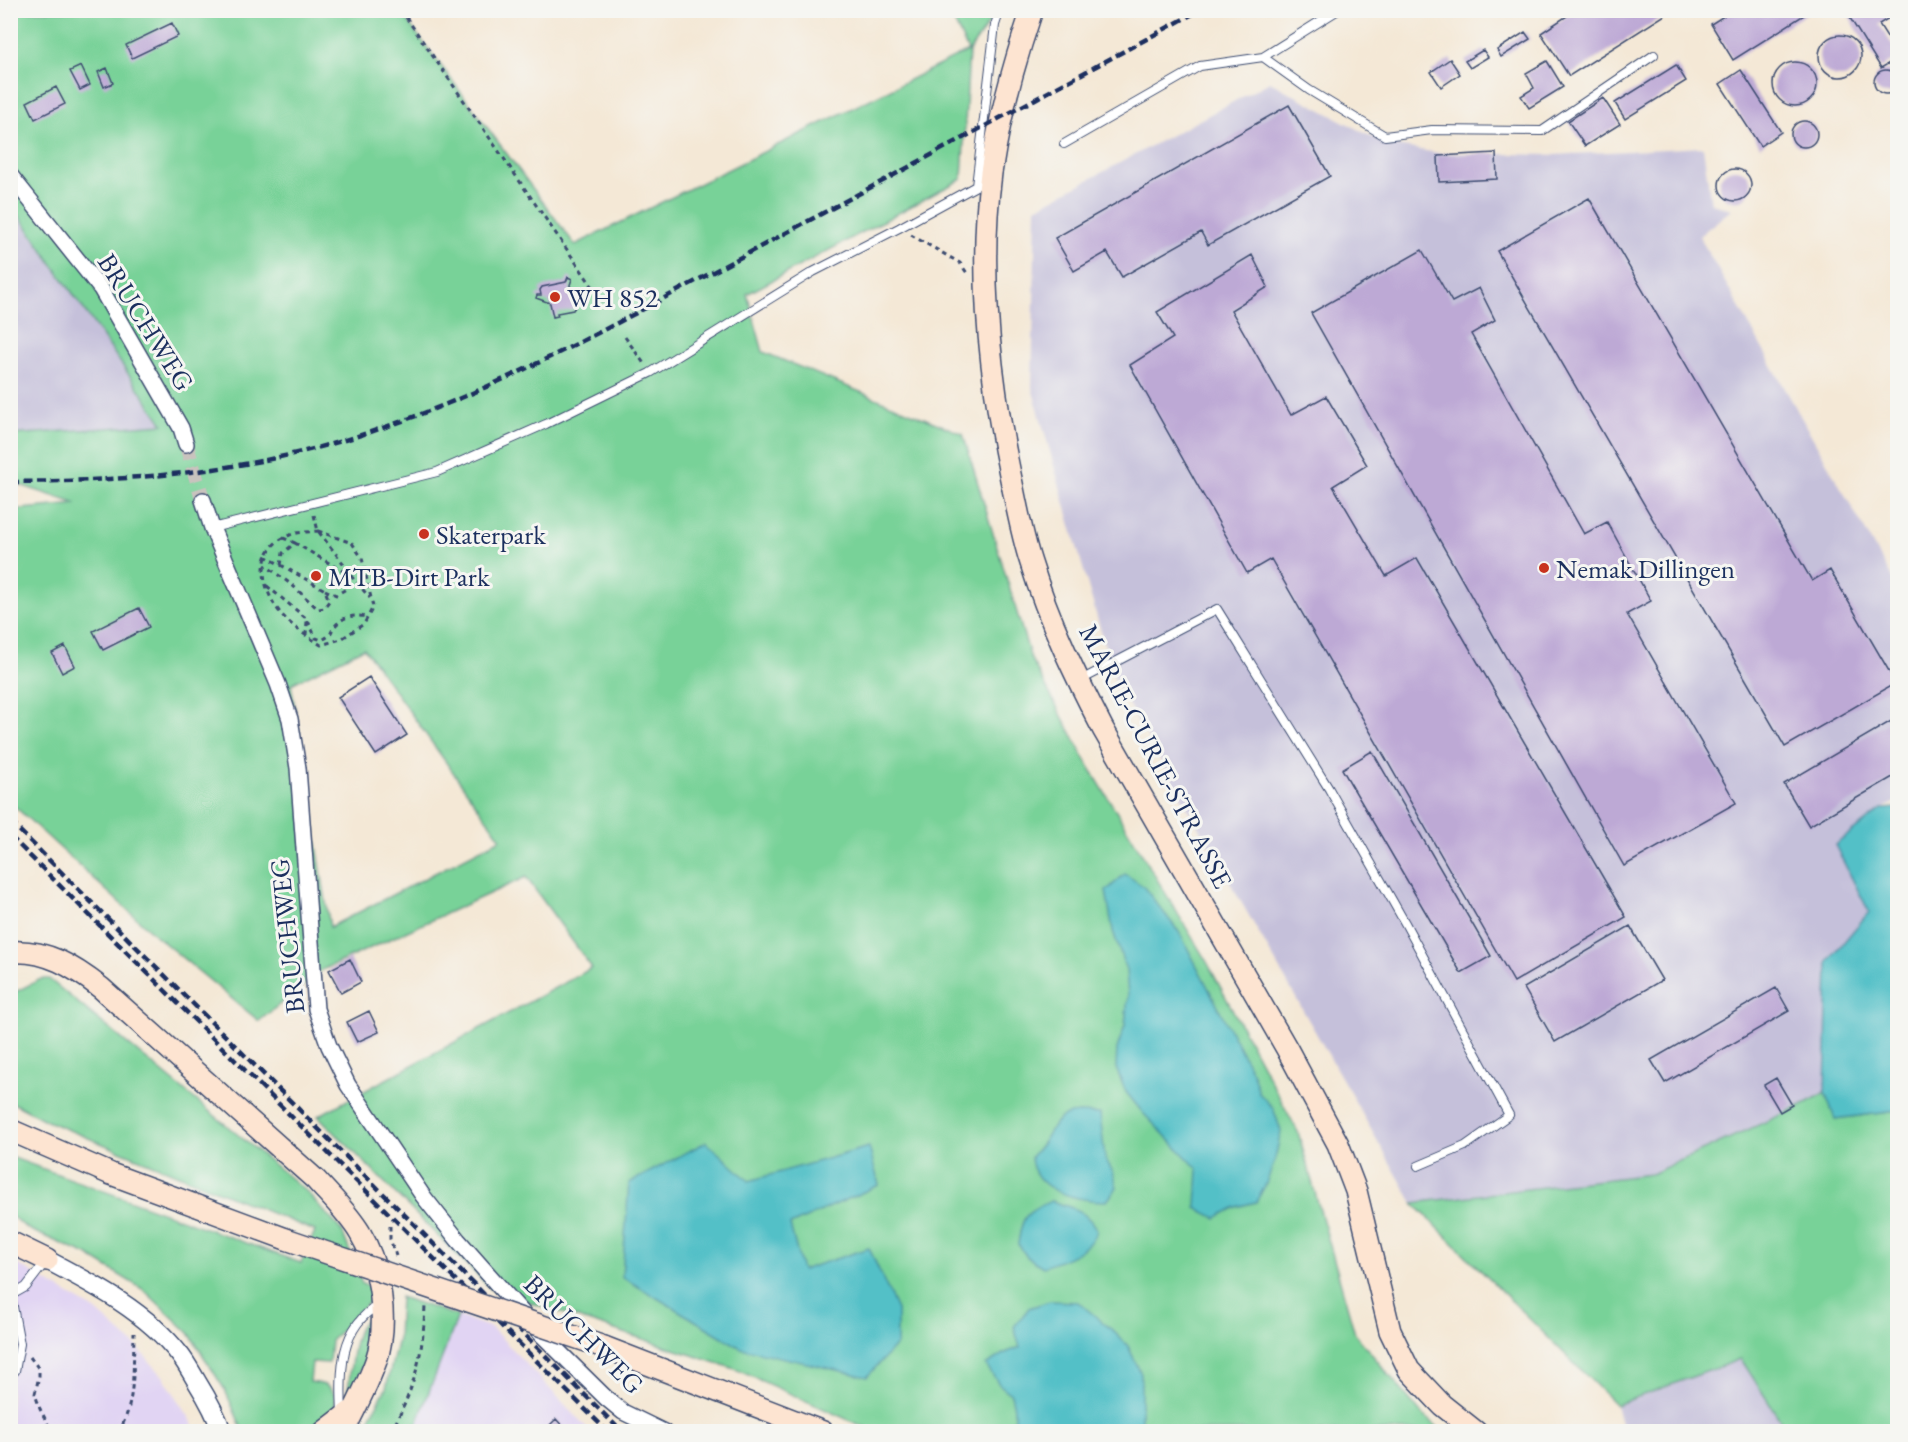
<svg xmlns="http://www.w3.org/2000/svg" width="1908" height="1442" font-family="'EB Garamond',serif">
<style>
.built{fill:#e1d4f3}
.industrial{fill:#c5c0da}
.green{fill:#78d298;stroke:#4a807b;stroke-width:1.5;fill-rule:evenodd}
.water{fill:#52c0c7;stroke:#367892;stroke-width:1.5}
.building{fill:#bda9d5}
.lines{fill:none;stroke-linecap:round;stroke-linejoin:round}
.minor-tunnel{stroke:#c9c3be;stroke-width:15;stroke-dasharray:15 8;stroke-linecap:butt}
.service-casing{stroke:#3c4b70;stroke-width:10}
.minor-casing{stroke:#3c4b70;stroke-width:18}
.tertiary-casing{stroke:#3c4b70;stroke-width:21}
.secondary-casing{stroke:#3c4b70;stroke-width:24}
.path{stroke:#3c4b70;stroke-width:3;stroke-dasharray:4.5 4.5;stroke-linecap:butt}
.service{stroke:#fff;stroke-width:8}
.minor{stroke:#fff;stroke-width:15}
.tertiary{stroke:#fff;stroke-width:18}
.secondary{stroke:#fde4d1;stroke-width:21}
.rail{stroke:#1b2f5e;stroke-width:4.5;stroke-dasharray:9 4.5;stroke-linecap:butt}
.secondary-bridge-casing{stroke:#3c4b70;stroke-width:24;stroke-linecap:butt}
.secondary-bridge{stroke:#fde4d1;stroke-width:21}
.poi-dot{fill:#c8321e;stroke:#f6f6f2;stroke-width:2}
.labels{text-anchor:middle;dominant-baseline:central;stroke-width:6;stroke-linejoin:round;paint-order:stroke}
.poi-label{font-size:27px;fill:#1b2f5e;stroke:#f6f6f2;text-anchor:start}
.street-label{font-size:27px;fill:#1b2f5e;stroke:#f6f6f2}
</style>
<rect width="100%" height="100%" fill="#f6f6f2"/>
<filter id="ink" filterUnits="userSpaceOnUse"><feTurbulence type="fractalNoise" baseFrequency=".0167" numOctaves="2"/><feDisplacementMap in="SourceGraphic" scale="12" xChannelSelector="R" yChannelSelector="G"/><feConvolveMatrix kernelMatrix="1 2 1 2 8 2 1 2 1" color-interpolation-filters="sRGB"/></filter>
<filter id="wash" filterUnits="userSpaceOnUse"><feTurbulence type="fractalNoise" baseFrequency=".008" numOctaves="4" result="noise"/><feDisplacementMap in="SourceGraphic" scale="24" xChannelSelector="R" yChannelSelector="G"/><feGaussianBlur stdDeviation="1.35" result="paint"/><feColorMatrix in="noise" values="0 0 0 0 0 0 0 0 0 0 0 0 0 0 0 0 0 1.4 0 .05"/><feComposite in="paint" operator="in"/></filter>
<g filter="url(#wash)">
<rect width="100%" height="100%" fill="#f4e8d6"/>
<path class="built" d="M10,1260l85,50 41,36 27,30 28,44 4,11h-184z
M458,1316l34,12 98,103 -176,1z"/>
<path class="industrial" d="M1270,82l115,62 53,9 116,2 149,-8 8,57 21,5 -33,27 198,351v214l-15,8 -47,36 34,67 -41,49 -3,132 -27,14 -147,67 -238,29 -298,-522 -83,-293 4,-180z
M11,204l152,220 -152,11z
M1741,1359l46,72h-164l-7,-26z"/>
<path class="green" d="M11,11h389l175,234 393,-194 -19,-40h48l-28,40 -7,128 -215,115 16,58 200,82 68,225 59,109 117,194 91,170 57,202 65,78 21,19h-568l-138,-62 -243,-79 -174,-174 274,-148 -66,-91 -204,93 -63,51 -103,-85 -145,-133v-293l66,-6 -66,-22v-47l152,-11 -152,-220zM364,648l137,191 -171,88 -39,-243z
M41,979h8l256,211 37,41 20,53 9,3 1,13 -14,12 -27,29 -2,22 -17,-1 -2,20c6,1 13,1 18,5 19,13 -2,42 -20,44 -20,3 -44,0 -65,0l-18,-41 -36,-57 -45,-43 -57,-35 -59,-26 -17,-13v-59l290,106 14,-32 -268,-110 -36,-19v-108z
M1825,1093l11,26 61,-8v320h-110l-46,-72 -125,46 -203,-202 238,-29 147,-67z
M400,1297l58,19 -44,115h-51l23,-43 12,-49z
M368,1318l1,1c8,24 -10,57 -20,79l-2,-2c4,-19 4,-68 21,-78z"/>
<path class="water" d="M1897,808v303l-62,8 -10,-26 3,-132 41,-49 -34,-67 47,-36z
M1125,874l18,12 36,46 74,142 6,19 14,15 8,23 -6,28 -9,25 -10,18 -20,5 -20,11 -20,-10 2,-39 -55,-56 -17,-21 -10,-24 1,-19 8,-24 3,-29 -2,-26 -13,-39 -7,-40z
M1079,1113l21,1 5,44 8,14 4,15 -10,14c-28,0 -74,-9 -76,-44 4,-5 9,-10 12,-15 11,-17 14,-28 36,-29z
M706,1142l43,39 120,-34 10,38 -89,40 12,45 67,-22 28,62v34l-30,33 -126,-29 -119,-71 7,-94z
M1051,1201c21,7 36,9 46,30 -10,22 -32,28 -54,36l-16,-10 -9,-13c5,-30 6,-30 33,-43z
M1050,1301l28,1 33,27 17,17 13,28v50l-3,7h-121l-3,-7v-16l-3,-14 -12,-10 -13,-19 17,-11 17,-7 -6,-20 15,-19z"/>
<g id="blocks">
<path class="building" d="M1576,10h86l3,5 -96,61 -28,-43z
M1733,10h79l-79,50 -22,-36z
M1845,10h40l4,8 -10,6 19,30v4l-17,10z
M172,23l6,13 -46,22 -6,-13z
M1525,32l5,7 -29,18 -4,-7z
M1819 56a21 21 0 1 1 42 0a21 21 0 1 1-42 0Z
M1483,50l5,7 -18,11 -5,-7z
M1450,59l10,15 -19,13 -10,-15z
M1547,61l16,26 -34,21 -8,-12 13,-8 -8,-15z
M1773 84a22 22 0 1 1 44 0a22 22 0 1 1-44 0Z
M1676,65l10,16 -61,38 -10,-16z
M81,66l9,19 -10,5 -10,-19z
M107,68l6,15 -9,4 -6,-15z
M1741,70l40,62 -21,14 -40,-62z
M1874 82a12 12 0 1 1 24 0a12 12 0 1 1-24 0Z
M56,87l9,17 -30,15 -8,-17z
M1603,98l17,26 -35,22 -17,-25z
M1289,105l41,71 -122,69 -7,-13 -79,45 -15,-25 -33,19 -19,-33z
M1791 134a13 13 0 1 1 26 0a13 13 0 1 1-26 0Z
M1496,153l1,26 -58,3 -1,-26z
M1719 185a16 16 0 1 1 32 0a16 16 0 1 1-32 0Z
M1589,198l223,383 18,-11 66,113 -111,64 -288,-496z
M1422,250l30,52 27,-14 16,32 -24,14 113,200 23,-12 44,79 -24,13 109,189 -112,63 -313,-553z
M1252,255l16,32 -37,23 60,105 35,-19 41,69 -34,21 53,90 31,-18 209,359 -112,65 -243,-423 -24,14 -117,-208 43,-27 -16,-26z
M568,277l4,2 -2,6 5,22 -2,3 -16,3 1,3 -5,1 -3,-14 -14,-5 1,-3h4l-1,-5 2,-3 24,-5z
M139,608l10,19 -46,23 -10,-19z
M65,646l10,20 -13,7 -10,-20z
M369,677l38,58 -31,20 -38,-58z
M1898,717v57l-89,52 -25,-42z
M1372,751l119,205 -30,17 -119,-204z
M1630,926l32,54 -107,62 -31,-54z
M350,959l11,23 -20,11 -12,-23z
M1776,988l13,23 -124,72 -14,-23z
M369,1011l10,21 -22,10 -10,-20z
M1776,1078l16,27 -12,7 -16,-27z
M556,1419l12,13h-25z"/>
</g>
</g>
<g filter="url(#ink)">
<use href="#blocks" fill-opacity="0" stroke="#3c4b70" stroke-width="1.5"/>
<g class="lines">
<path class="minor-tunnel" d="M186,444l17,56"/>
<defs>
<path id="service" d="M1263,57l46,33 76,46 47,-6 110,1 112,-76
M1064,144l136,-78 63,-9 75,-47
M212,528l225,-56 109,-48 104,-51 163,-101 86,-44 77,-42 19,-161 5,-15
M1079,681l138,-72 112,180 76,134 104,192 -44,31 -47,20
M10,1296l16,-9 20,-26
M10,1374l5,-3 5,-27 -9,-48
M342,1413c-2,-41 -3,-86 38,-109"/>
<path id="minor" d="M10,175l91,114 80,139 5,16
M203,500l9,28 66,156 12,35 8,49 18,241 13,37 19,39 75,111 35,44 85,96 63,62 17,14 41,20"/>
<path id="tertiary" d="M47,1260c48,25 100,52 133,95 7,9 12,19 17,27 10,16 19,32 25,50"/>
<path id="secondary" d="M1032,10c-18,53 -33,108 -41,163 -13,101 -1,207 20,306 6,28 11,57 20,84 18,58 44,112 72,166l184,320 51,95 18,47 34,140 19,39 33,35 34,27
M10,952c36,-3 64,15 91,36l215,192c15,17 32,33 44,53 21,35 29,89 16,128 -9,25 -21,48 -33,71
M10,1130l101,44 175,65
M10,1242l37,18
M604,1347l219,85
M324,1432l26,-20"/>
</defs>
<use href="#service" class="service-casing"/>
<use href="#minor" class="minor-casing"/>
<use href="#tertiary" class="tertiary-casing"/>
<use href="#secondary" class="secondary-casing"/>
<path class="path" d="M401,10l205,296
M911,235l49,28 7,10
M625,337l20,28
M314,515l4,16 25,32 8,13 19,22
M318,531l34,12 10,15 11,49 -9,17 -23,15 -20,6c-13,-8 -27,-17 -38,-29 -22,-24 -31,-68 7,-81 8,-3 19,-3 28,-4z
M283,538l12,5
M265,556l60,34 4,11 -5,7 -6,1 -26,-24 -27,-20
M281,565l2,-12 12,-10 56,33 -5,13 -10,6 -11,-5
M267,586l40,33 9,19 6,2c11,-6 7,-6 13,-14 9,-11 21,-11 33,-9
M306,635l1,-14
M390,1226v13l6,17
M30,1357l9,12v7l-4,18 5,15 12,23
M118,1432c18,-25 15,-69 16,-99
M391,1432c24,-45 32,-76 34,-127"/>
<use href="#service" class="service"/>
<use href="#minor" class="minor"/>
<use href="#tertiary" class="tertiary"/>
<use href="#secondary" class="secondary"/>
<path class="rail" d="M10,482c105,-1 209,-7 310,-35 150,-40 285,-118 421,-190 153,-82 306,-164 459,-247
M10,821l612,611
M10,836l598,596"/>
<defs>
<path id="secondary-bridge" d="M286,1239l318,108"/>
</defs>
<use href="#secondary-bridge" class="secondary-bridge-casing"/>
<use href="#secondary-bridge" class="secondary-bridge"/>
</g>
</g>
<g class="poi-dot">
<circle cx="555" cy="297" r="6"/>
<circle cx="424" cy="534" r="6"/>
<circle cx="1544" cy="568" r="6"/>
<circle cx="316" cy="576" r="6"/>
</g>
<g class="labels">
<g class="poi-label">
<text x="567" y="297">WH 852</text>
<text x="436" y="534">Skaterpark</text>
<text x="1556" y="568">Nemak Dillingen</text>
<text x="328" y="576">MTB-Dirt Park</text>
</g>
<g class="street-label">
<text transform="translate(146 322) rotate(58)">BRUCHWEG</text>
<text transform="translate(1156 756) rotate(62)">MARIE-CURIE-STRASSE</text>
<text transform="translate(287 936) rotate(-96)">BRUCHWEG</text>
<text transform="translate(584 1334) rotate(45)">BRUCHWEG</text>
</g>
</g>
<rect width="1908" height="1442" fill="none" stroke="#f6f6f2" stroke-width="36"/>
</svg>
